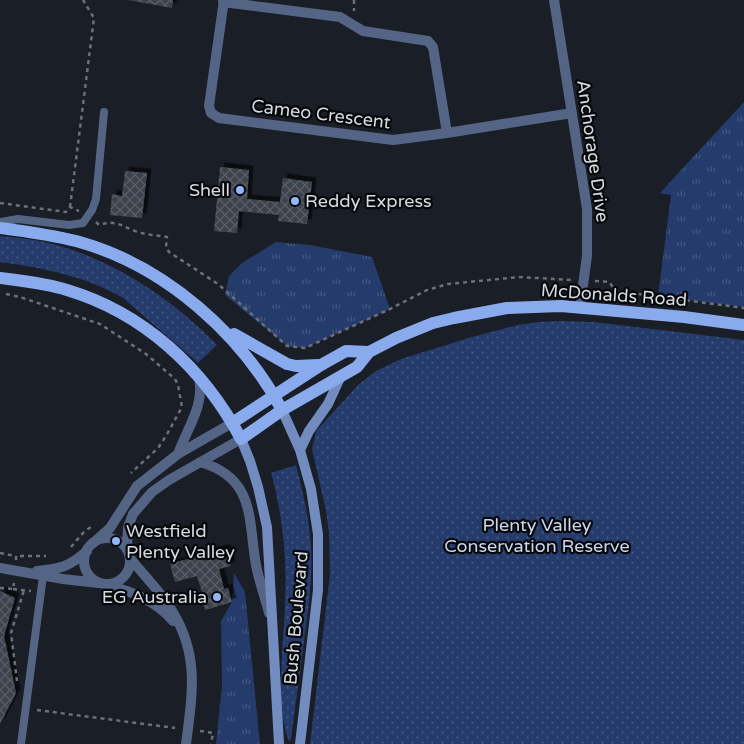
<svg xmlns="http://www.w3.org/2000/svg" width="744" height="744" font-family="'Varela Round',sans-serif">
<style>
.grass{fill:url(#grass-dots)}
.park{fill:url(#park-tufts)}
.building{fill:url(#building-cross-hatch);filter:url(#shadow)}
.lines{fill:none;stroke-linecap:round;stroke-linejoin:round}
.path{stroke:#6c7178;stroke-width:2.5;stroke-dasharray:4 4;stroke-linecap:butt}
.service{stroke:#546484;stroke-width:8}
.minor{stroke:#546484;stroke-width:10}
.secondary{stroke:#728cbf;stroke-width:10}
.primary{stroke:#89aaed;stroke-width:12}
.poi-dot{fill:#93b7fd;stroke:#06080c;stroke-width:2}
.labels{text-anchor:middle;dominant-baseline:central;stroke-width:4.5;stroke-linejoin:round;paint-order:stroke}
.street-label{font-size:18px;fill:#d7dbe1;stroke:#06080c}
.poi-label{font-size:18px;fill:#d7dbe1;stroke:#06080c;text-anchor:end}
.park-label{font-size:18px;fill:#ccd7eb;stroke:#06080c}
</style>
<defs>
<pattern id="grass-dots" width="8" height="8" patternUnits="userSpaceOnUse" patternTransform="scale(1.25)"><rect width="8" height="8" fill="#253b6b"/><path d="M2 2h.1M6 6h.1" fill="none" stroke="#445780" stroke-width="1.8" stroke-linecap="round"/></pattern>
<pattern id="park-tufts" width="24" height="20" patternUnits="userSpaceOnUse" patternTransform="scale(1.25)"><rect width="24" height="20" fill="#253b6b"/><path d="M3 7l-1-3M5 7V3M7 7l1-3M15 17l-1-3M17 17v-4M19 17l1-3" fill="none" stroke="#445780"/></pattern>
<pattern id="building-cross-hatch" width="8" height="8" patternUnits="userSpaceOnUse" patternTransform="scale(1.25)"><rect width="8" height="8" fill="#3d434d"/><path d="M0 0l8 8M0 8l8-8" fill="none" stroke="#585e66"/></pattern>
<filter id="shadow"><feDropShadow dx="4.5" dy="-4.5" stdDeviation="0" flood-color="#0009"/></filter>
</defs>
<rect width="100%" height="100%" fill="#191e27"/>
<path class="grass" d="M0,236c20,2 41,4 60,10 58,17 115,55 157,99l-19,18 -75,-65c-37,-22 -81,-30 -123,-36z
M561,321l33,1 150,18v404h-434l20,-170 -1,-41 -3,-22 -14,-62 4,-18 43,-47 17,-13 25,-12 71,-22 46,-12 21,-3z
M296,465c7,27 13,53 15,82 2,31 -3,63 -7,94 -4,33 -9,66 -13,98l-2,2c-14,-33 -5,-102 -4,-138 2,-45 -2,-87 -14,-130z"/>
<path class="park" d="M744,102v205l-86,-11 13,-101 -11,-2z
M276,242l34,3 62,12 18,52 -85,39 -18,-2 -62,-51 4,-19 13,-13z
M234,573l11,19 15,152h-44l6,-59 -1,-64 11,-19z"/>
<path class="building" d="M128,0h45l-1,8z
M220,167l29,3 -2,29 33,3 3,-24 29,4 -5,42 -29,-3 1,-6 -40,-4 -2,22 -23,-2z
M125,171l22,2 -5,45 -32,-3 2,-21 10,2z
M226,548l5,18 -12,3 5,20 4,-1 4,14 -27,8 -3,-10 2,-1 -7,-23 -22,6 -5,-18z
M0,591l15,7 -11,38 12,57 -16,31z"/>
<g class="lines">
<path class="path" d="M354,0v11
M0,203l66,9 4,-5 9,4
M70,207l24,-189 -11,-18
M96,222l3,3c18,-6 23,2 39,7 9,3 19,3 29,5l-1,10 3,5 49,32 69,62 18,2 85,-39 37,-19 21,-6 71,-7 53,3
M595,281l14,1 7,9 128,17
M6,294l14,3 80,27 46,30 29,25 3,6 4,22 -16,29 -8,12 -27,25
M71,547l12,-14 9,-7
M0,553l16,3
M16,560v-4h30
M0,588l13,1 1,-6
M13,589l18,2
M17,681l-6,-48 13,-43
M37,710l138,18
M200,731l13,2 -2,11"/>
<path class="service" d="M0,222l18,-3 51,6 14,-2 9,-13 4,-11 8,-87
M21,744l22,-168"/>
<path class="minor" d="M224,0l-15,106 2,7 8,5 174,22 54,-7 125,-20
M554,0l33,209v47l-7,51
M223,2l117,15 23,14 65,10 5,6 14,86
M178,454c9,-26 27,-48 21,-77
M200,462c56,16 48,58 56,103 3,16 9,32 13,48
M84 561a23 23 0 1 1 46 0a23 23 0 1 1-46 0Z
M92,544l18,-16 27,-42 41,-32 54,-31
M127,549l1,-22 5,-13 19,-22 17,-12 72,-41
M130,558c12,15 26,29 37,45 33,47 26,87 19,141
M0,568l63,11 35,4
M37,571c23,-2 32,-4 50,-20
M108,585c25,7 48,16 65,36"/>
<path class="secondary" d="M282,410l18,40 11,39 7,45v56l-18,154
M241,439l9,22 8,26 9,40 12,217
M300,450l9,-19 19,-27 12,-26"/>
<path class="primary" d="M0,228c28,4 56,7 83,15 84,25 158,91 199,167
M0,278c23,3 45,5 67,12 77,23 137,79 174,149l41,-29 75,-43 12,-15 27,-14 37,-15 21,-5 53,-10 54,-2 123,11 60,8
M234,334l53,30 9,2 22,-1
M232,423l89,-58 25,-14 23,1"/>
</g>
<g class="poi-dot">
<circle cx="240" cy="190" r="5"/>
<circle cx="295" cy="201" r="5"/>
<circle cx="116" cy="541" r="5"/>
<circle cx="217" cy="597" r="5"/>
</g>
<g class="labels">
<g class="street-label">
<text transform="translate(321 114) rotate(7)">Cameo Crescent</text>
<text transform="translate(593 151) rotate(82)">Anchorage Drive</text>
<text transform="translate(614 295) rotate(4)">McDonalds Road</text>
<text transform="translate(296 618) rotate(-85)">Bush Boulevard</text>
</g>
<g class="poi-label">
<text x="230" y="190">Shell</text>
<text x="305" y="201" text-anchor="start">Reddy Express</text>
<text x="126" y="531" text-anchor="start">Westfield<tspan x="126" dy="21">Plenty Valley</tspan></text>
<text x="207" y="597">EG Australia</text>
</g>
<g class="park-label">
<text x="537" y="525">Plenty Valley<tspan x="537" dy="21">Conservation Reserve</tspan></text>
</g>
</g>
</svg>
